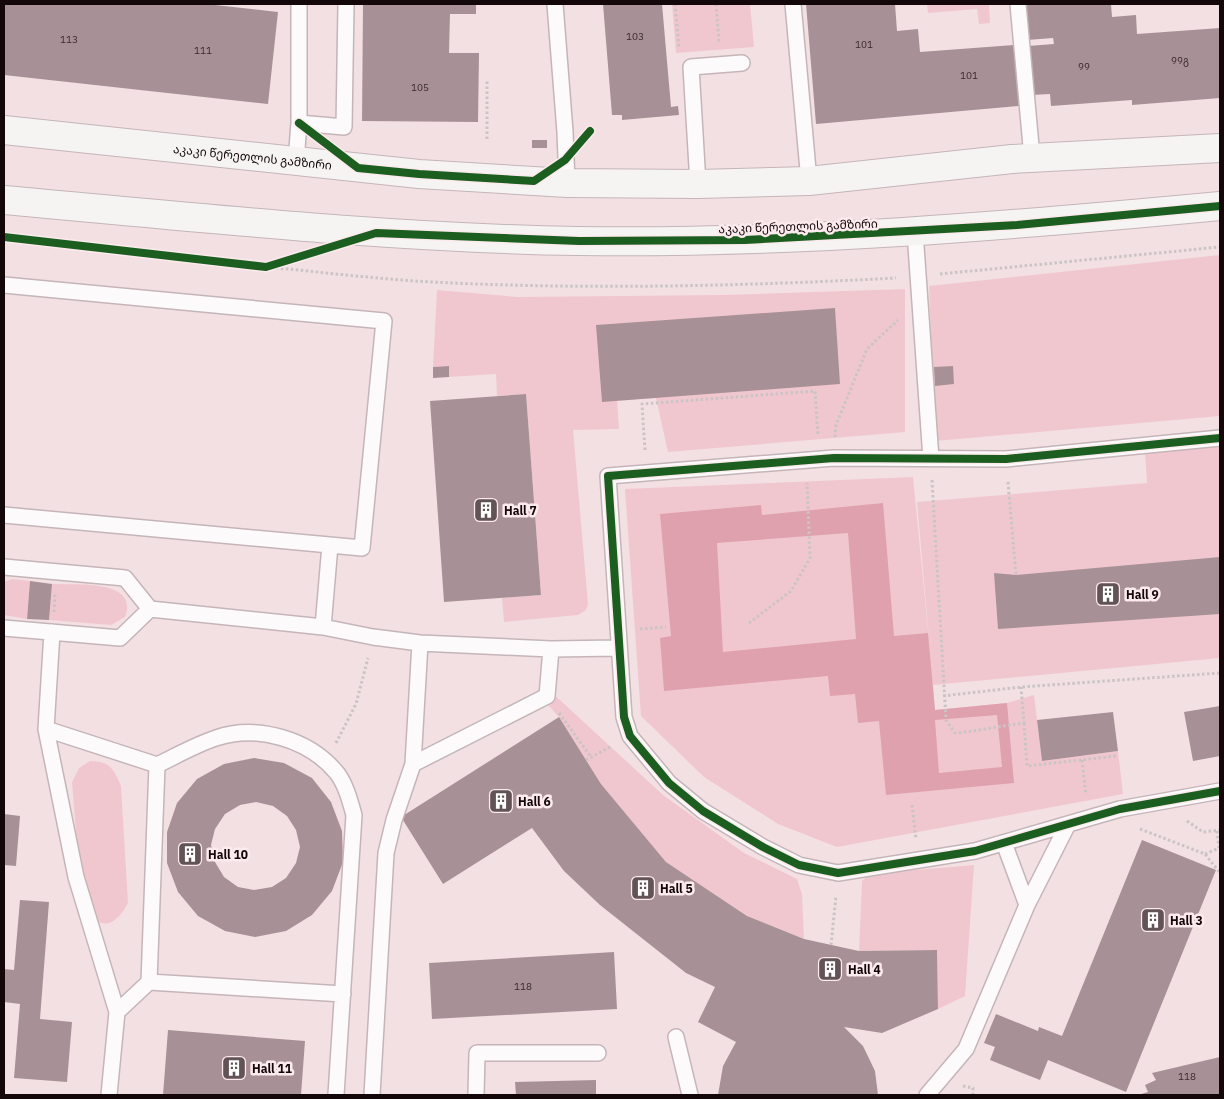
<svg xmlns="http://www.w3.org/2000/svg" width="1224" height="1099" font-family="'IBM Plex Sans','Noto Sans Georgian',sans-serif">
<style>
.green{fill:#f1c7cf}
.water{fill:#dfa1ae;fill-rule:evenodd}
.building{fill:#a89196;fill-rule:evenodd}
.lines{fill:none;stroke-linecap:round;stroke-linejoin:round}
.service-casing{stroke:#c5b5b8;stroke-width:18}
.secondary-casing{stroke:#c5b5b8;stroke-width:30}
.path{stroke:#cac4c5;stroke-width:3;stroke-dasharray:2.5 2.5;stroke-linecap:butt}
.service{stroke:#fdfafb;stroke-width:15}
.secondary{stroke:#f6f4f3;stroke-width:28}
.cycleway-casing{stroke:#fceaed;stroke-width:11}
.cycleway{stroke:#1b5e20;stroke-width:8}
.labels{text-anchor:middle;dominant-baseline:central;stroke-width:5;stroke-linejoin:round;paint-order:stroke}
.number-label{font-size:10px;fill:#392a2d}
.street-label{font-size:12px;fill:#14070a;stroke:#fceaed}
.poi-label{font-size:12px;font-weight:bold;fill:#14070a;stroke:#fceaed;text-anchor:start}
</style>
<rect width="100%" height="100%" fill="#f3e0e3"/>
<path class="green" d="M672,4h78l4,43 -78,6z
M927,4h62l1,19 -11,1 -2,-15 -49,4z
M1220,255v161l-285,25 -6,-155z
M905,289v143l-237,20 -12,-54 -39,2 2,29 -46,1 15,174 -2,6 -8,5 -74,7 -2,-24 39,-3 -15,-201 -29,2 -1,-22 -47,3v-11l-16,1 4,-77 81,7 206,-2z
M1220,446v212l-287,27 2,25 72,-7 27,-8 8,66 76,-10 5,43 -286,53 -59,-23 -74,-47 -63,-61 -16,-227 288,-12 17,173 -13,-148 230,-19 -2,-32z
M12,579l18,2 -3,38 -23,-4v-33z
M52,584c23,1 88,-5 73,33l-14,8 -62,-5z
M548,689l115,106 81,58 53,26 5,15 2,45 -57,-23 -81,-54 -65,-78 -42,-67 -20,-22z
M90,761c20,0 24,8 31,25l7,117c-14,26 -29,28 -46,2l-10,-123 7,-14z
M974,865l-9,131 -27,13 -1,-59 -78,1 3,-70 7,-7z"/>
<path class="water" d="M883,503l11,133 34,-3 7,77 72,-7 7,80 -128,12 -7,-74 -21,2 -3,-29 -25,2 -2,-20 -164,15 -4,-53 11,-2 -11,-122 101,-9 1,10zM848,533l8,106 -133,13 -6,-109zM997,715l5,52 -63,6 -4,-53z"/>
<path class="building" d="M4,4h202l72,8 -10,92 -264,-29z
M363,4h113v10h-26l-1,39h30l-1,69 -116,-1z
M603,4h59l9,103 7,-1 1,9 -57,5v-5h-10z
M806,4h89l2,27 21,-2 2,23 94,-7 5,61 -203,18z
M1025,4h86l1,13 24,-2 1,19 83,-6v70l-88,7v-5l-81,6 -1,-12 -19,1 -3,-49 26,-2 -1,-6 -26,2z
M532,140h15v8h-15z
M835,308l5,76 -238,18 -6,-77z
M449,366v11l-16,1v-11z
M953,366l1,18 -19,2 -1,-19z
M526,394l15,201 -97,7 -14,-201z
M1220,557v57l-222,15 -4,-56 22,2z
M30,581l22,3 -3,36 -22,-1z
M1220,706v50l-27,5 -9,-49z
M1113,712l5,39 -76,10 -5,-41z
M559,717l42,67 65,78 81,54 57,23 55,12 78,-1 1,59 -56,24 -38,-6 19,19 12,25 3,24h-160l5,-29 13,-24 -38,-20 17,-35 -29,-14 -86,-68 -36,-34 -32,-43 -89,56 -42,-67z
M254,758l30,5 28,15 19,24 11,29 1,31 -11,29 -20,24 -26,16 -31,6 -30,-6 -27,-15 -20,-24 -11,-29v-31l10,-29 20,-24 27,-15zM256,802l17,4 14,10 9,14 4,17 -4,16 -10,15 -14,9 -18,3 -16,-3 -14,-10 -9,-15 -4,-17 4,-16 10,-15 15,-9z
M4,814l16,2 -4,50 -12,-1z
M1142,840l74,30 -90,222 -78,-32 -8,20 -50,-20 5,-13 -11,-4 12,-29 42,17 1,-4 23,9z
M20,900l29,2 -9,117 32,3 -5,60 -53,-4 6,-74 -16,-2v-33l10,1z
M614,952l3,57 -185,10 -3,-56z
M168,1030l137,11 -4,54h-138z
M1220,1057v38h-82l10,-3 -3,-7 11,-5 -4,-7z
M596,1080v15h-80l-1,-13z"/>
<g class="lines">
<defs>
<path id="service" d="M555,4l10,128 2,51
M793,4l16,177
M1018,4l14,153
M299,123l45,4 2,-123
M296,161l3,-38v-119
M698,184l-7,-117 51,-4
M915,232l16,227
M4,285l380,36 -22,227 -358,-33
M1220,438l-214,21 -172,-1 -226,18 16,241 6,19 39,47 34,28 60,36 36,18 39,8 137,-22 145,-42 100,-18
M4,567l121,11 25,31 -30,29 -116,-10
M150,609l173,18 50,10 47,6 131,6 67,-1
M323,627l7,-82
M52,632l-6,97 111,36 -8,217
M46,729l30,148 41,135
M413,764l134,-68 4,-47
M157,765c19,-9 38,-20 59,-27 41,-14 93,1 121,35 9,12 13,28 17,42l-18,280
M1004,843l23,62 40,-79
M676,1037l14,58
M109,1095l8,-83 32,-30 194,12
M372,1095l14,-242 8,-33 19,-56 7,-121
M476,1095l1,-42h121
M927,1095l39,-46 61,-144"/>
<g id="secondary">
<path id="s1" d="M4,130l415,44 148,9 131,1 111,-3 203,-22 208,-11"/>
<path d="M4,200c191,17 382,38 574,41 215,3 429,-15 642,-35"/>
</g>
</defs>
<use href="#service" class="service-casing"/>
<use href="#secondary" class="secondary-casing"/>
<path class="path" d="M675,4l4,44
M716,4l3,38
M487,139v-58
M266,267c55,5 111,12 166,15 155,8 310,4 464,-4
M940,274l280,-27
M835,437l1,-12 31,-76 31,-29
M645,450l-3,-46 173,-13 3,45
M932,480l14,240 9,13c24,-2 45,-7 69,-10l-3,-36
M1008,482l8,93
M54,612l1,-19
M749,623l42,-32 19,-33 -3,-75
M640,629l26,-2
M943,696l78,-9 199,-14
M559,713l32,44
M1024,723l3,43 89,-10
M336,743l20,-39 12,-46
M586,760l24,-13
M1082,760l4,35
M912,805l4,34
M1187,821l16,11 17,-2
M1140,829l65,25 15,19
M1205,854l14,-6 -2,-17
M831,945l5,-49
M963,1086l10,2v7"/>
<use href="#service" class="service"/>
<use href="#secondary" class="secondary"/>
<defs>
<path id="cycleway" d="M299,123l59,45 61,6 115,7 31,-21 25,-29
M4,237l262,30 110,-34 203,8 166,-1 272,-15 203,-19
M1220,438l-214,21 -172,-1 -226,18 16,241 6,19 39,47 34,28 60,36 36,18 39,8 137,-22 145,-42 100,-18"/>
</defs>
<use href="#cycleway" class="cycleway-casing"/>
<use href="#cycleway" class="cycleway"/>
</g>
<defs>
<symbol id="building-square" viewBox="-11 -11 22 22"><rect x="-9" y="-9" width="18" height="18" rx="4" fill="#625356" stroke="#fceaed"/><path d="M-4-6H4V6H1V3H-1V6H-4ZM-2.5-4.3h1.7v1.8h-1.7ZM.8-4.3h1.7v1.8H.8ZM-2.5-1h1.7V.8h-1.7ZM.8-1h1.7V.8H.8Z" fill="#fff"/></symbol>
</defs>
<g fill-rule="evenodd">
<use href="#building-square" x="472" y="496" width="28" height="28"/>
<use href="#building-square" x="1094" y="580" width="28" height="28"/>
<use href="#building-square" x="487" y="787" width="28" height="28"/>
<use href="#building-square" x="176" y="840" width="28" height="28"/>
<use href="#building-square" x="629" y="874" width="28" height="28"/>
<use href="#building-square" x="1139" y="906" width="28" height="28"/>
<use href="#building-square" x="816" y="955" width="28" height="28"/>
<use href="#building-square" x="220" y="1054" width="28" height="28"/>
</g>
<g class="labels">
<g class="number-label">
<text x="635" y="36">103</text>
<text x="69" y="39">113</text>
<text x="864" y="44">101</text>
<text x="203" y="50">111</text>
<text x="1180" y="60">99გ</text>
<text x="1084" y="66">99</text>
<text x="969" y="75">101</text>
<text x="420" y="87">105</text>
<text x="523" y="986">118</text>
<text x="1187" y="1076">118</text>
</g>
<g class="street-label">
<text stroke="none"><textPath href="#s1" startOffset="250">აკაკი წერეთლის გამზირი</textPath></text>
<text transform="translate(798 226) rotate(-2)">აკაკი წერეთლის გამზირი</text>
</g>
<g class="poi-label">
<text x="504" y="510">Hall 7</text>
<text x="1126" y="594">Hall 9</text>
<text x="518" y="801">Hall 6</text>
<text x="208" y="854">Hall 10</text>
<text x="660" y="888">Hall 5</text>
<text x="1170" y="920">Hall 3</text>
<text x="848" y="969">Hall 4</text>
<text x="252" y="1068">Hall 11</text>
</g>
</g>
<rect width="1224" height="1099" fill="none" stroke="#14070a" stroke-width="10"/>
</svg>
